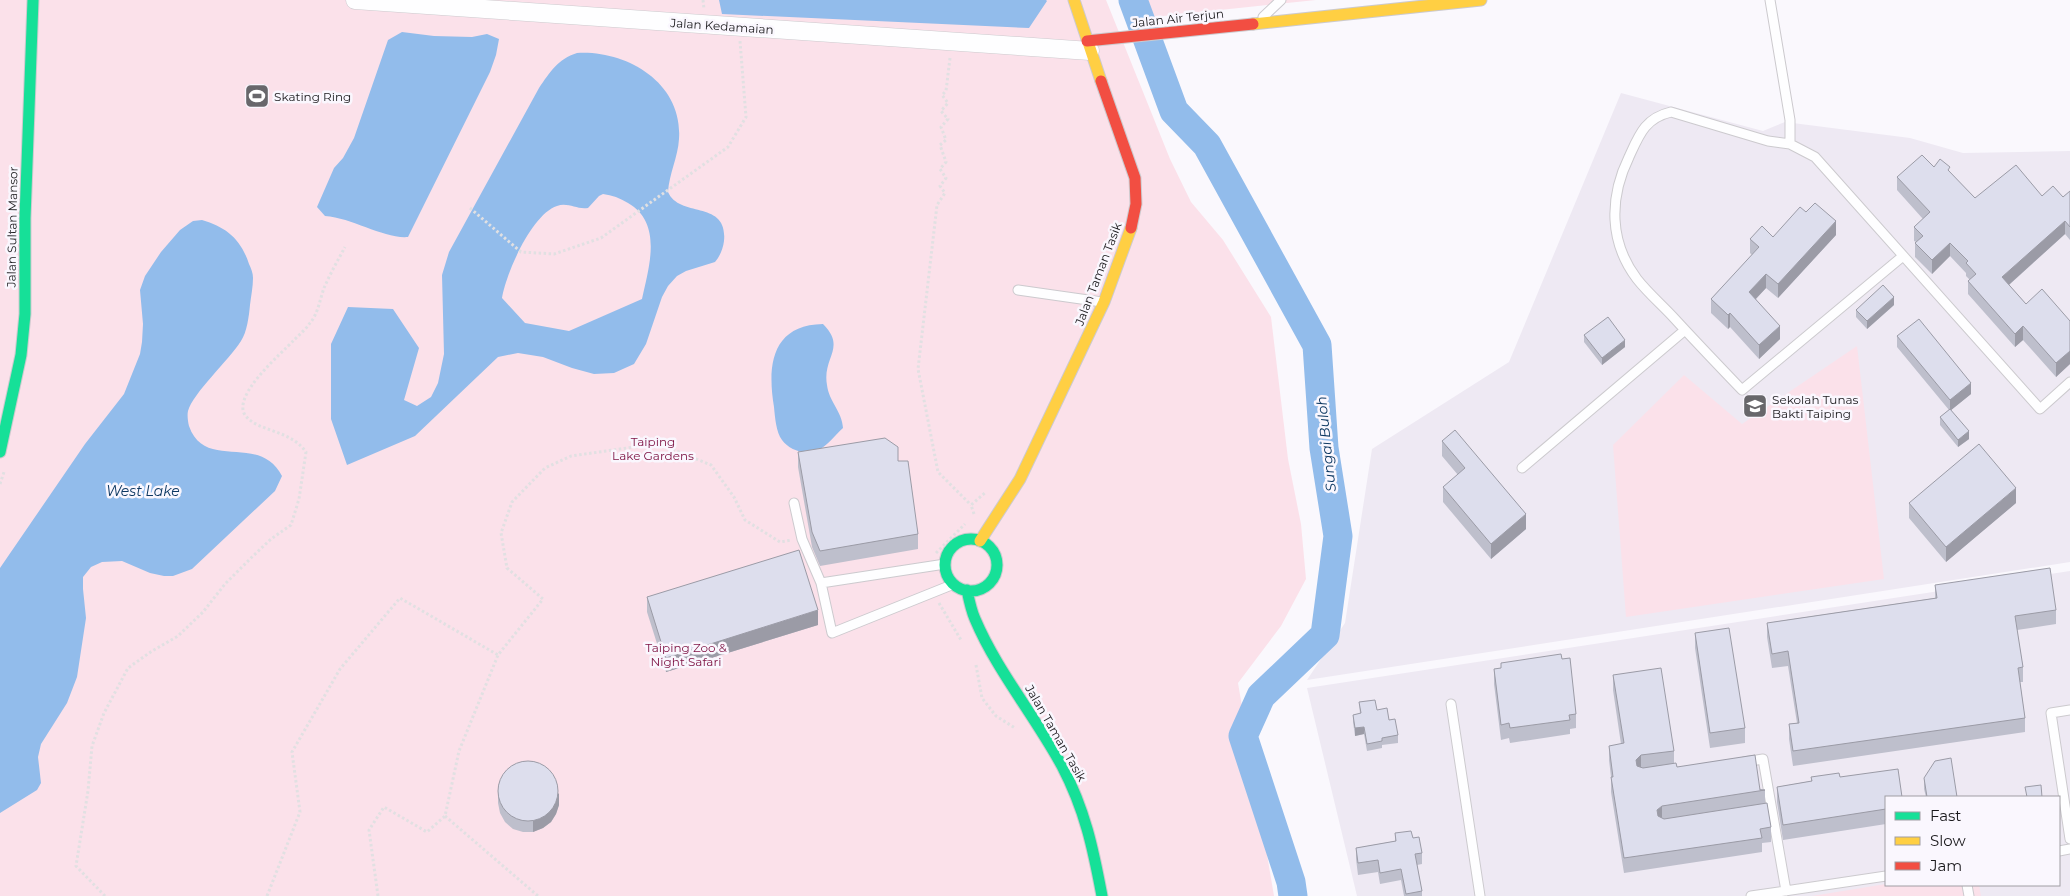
<svg xmlns="http://www.w3.org/2000/svg" width="2070" height="896" font-family="Montserrat,sans-serif">
<style>
.built{fill:#eee9f3;fill-rule:evenodd}
.green{fill:#fbe1ea}
.water{fill:#92bceb;fill-rule:evenodd}
.lines{fill:none;stroke-linecap:round;stroke-linejoin:round}
.river{stroke:#92bceb;stroke-width:29}
.lane-casing{stroke:#cccace;stroke-width:11}
.street-casing{stroke:#cccace;stroke-width:19}
.fast-casing{stroke:#cccace;stroke-width:13}
.slow-casing{stroke:#cccace;stroke-width:13}
.jam-casing{stroke:#cccace;stroke-width:13}
.path{stroke:#e1e0e2;stroke-width:3;stroke-dasharray:2.5 2.5;stroke-linecap:butt}
.lane{stroke:#fefeff;stroke-width:9}
.street{stroke:#fefeff;stroke-width:18}
.fast{stroke:#16e098;stroke-width:11}
.slow{stroke:#ffcf43;stroke-width:11}
.jam{stroke:#f24e42;stroke-width:11}
.wall{fill:#bebfcc}
.shaded-wall{fill:#9b9ba6}
.building{fill:#dddeed;stroke:#9b9ba6}
.labels{text-anchor:middle;dominant-baseline:central;stroke-width:5;stroke-linejoin:round;paint-order:stroke}
.street-label{font-size:12px;fill:#1a191c;stroke:#faf7fe}
.poi-label{font-size:12px;fill:#1a191c;stroke:#faf7fe;text-anchor:start}
.park-label{font-size:12px;fill:#7c1041;stroke:#faf7fe}
.water-label{font-size:14px;font-style:italic;fill:#0d3862;stroke:#faf7fe}
</style>
<rect width="100%" height="100%" fill="#faf8fd"/>
<path class="built" d="M1621,93l142,38 22,-9 125,16 53,15 107,-2v411l-763,118 38,-57 27,-174 137,-87z
M2070,571v325h-713l-50,-208zM1886,797h173v88h-173z"/>
<path class="green" d="M0,0h1106l64,159 21,43 32,38 48,77 17,142 13,65 5,55 -25,47 -43,57 36,213h-1274z
M1148,0h168l-162,17z
M1857,346l27,233 -258,38 -13,-172 71,-70 58,49z
M1886,884l93,1 2,11h-169z"/>
<path class="water" d="M719,0h327l1,1 -18,27 -307,-14z
M402,32l32,4 38,1 15,-3 12,5 -3,16 -6,17 -82,165c-24,2 -55,-19 -83,-21l-8,-9 17,-39 9,-10 11,-20 34,-98z
M577,53c50,-3 106,30 102,86 -1,18 -10,35 -11,53 12,27 60,7 56,49 -1,8 -4,15 -9,21l-29,9 -9,5 -9,10 -6,11 -16,47 -12,20 -20,9 -20,1 -22,-6 -29,-11 -25,-4 -20,4 -83,79 -68,29 -16,-46v-75l17,-37 45,2 26,39 -15,52 13,6 14,-9 7,-14 6,-29 -2,-79 7,-23 90,-164c11,-16 19,-29 38,-35zM603,194c9,1 17,4 25,9 35,20 21,64 14,96l-73,32 -44,-8 -23,-25c4,-25 30,-84 55,-92 11,-4 20,4 31,2l11,-12z
M202,220c24,7 39,19 47,44 2,4 4,9 4,14 0,9 -2,18 -3,27 -1,11 -3,27 -9,36 -12,19 -48,52 -53,70 -1,4 0,11 1,15 16,46 70,6 93,50l-7,15 -83,78 -19,7h-9l-14,-3 -28,-12 -20,1 -11,5 -8,10v12l3,29 -9,59 -10,26 -26,41 -3,13 3,26 -4,7 -37,23v-245l85,-124 39,-50 16,-40 2,-12 1,-18 -3,-34 5,-14 16,-24 19,-22 13,-9z
M823,324c24,24 -1,33 4,61 2,17 15,26 16,43 -8,7 -15,17 -23,21 -13,7 -30,2 -38,-9 -6,-8 -7,-23 -8,-33 -7,-42 -2,-82 49,-83z"/>
<g class="lines">
<path class="river" d="M1133,0l41,111 33,34 110,200 7,103 14,88 -13,99 -64,61 -18,40 48,146 2,14"/>
<defs>
<path id="lane" d="M1770,0l20,120v24l25,13 225,252 30,-27
M1263,17l18,-17
M1790,144l-22,-3 -97,-29c-26,6 -32,23 -42,45 -20,41 -20,85 8,122 11,14 25,26 37,39 22,24 45,48 68,72l161,-134
M1018,290l84,12
M1522,468l163,-138
M794,503l8,36 19,44 124,-19
M821,583l11,50 122,-49
M1451,704l29,192
M2070,710l-19,3 19,126
M1744,762l19,-3 23,132
M2059,851l11,-2
M1967,885l2,11
M1751,896l135,-20"/>
<path id="street" d="M355,0l735,51"/>
<path id="fast" d="M0,452l21,-97 4,-41v-96l8,-218
M945 565a26 26 0 1 1 52 0a26 26 0 1 1-52 0Z
M967,590c2,10 4,20 8,29 22,52 60,97 87,147 23,44 31,82 40,130"/>
<path id="slow" d="M1074,0l27,81
M1253,24l228,-24
M980,541l40,-62 84,-177 27,-74"/>
<path id="jam" d="M1087,41l166,-17
M1101,81l34,97 1,26 -5,24"/>
</defs>
<use href="#lane" class="lane-casing"/>
<use href="#street" class="street-casing"/>
<use href="#fast" class="fast-casing"/>
<use href="#slow" class="slow-casing"/>
<use href="#jam" class="jam-casing"/>
<path class="path" d="M703,0l1,9
M950,58l-4,33 -4,4 6,8 -7,8 7,8 -7,8 5,13 -6,5 6,17 -6,7 6,9 -6,8 5,7 -8,12 -19,164 20,103 33,33
M470,208l51,44 33,2 47,-16 127,-91 18,-30 -6,-76
M0,484l4,-12
M974,514l-3,-9 15,-13
M936,553l29,-29
M939,603l22,37
M976,665l6,33 14,18 19,12
M445,816l93,80
M105,896l-29,-30 12,-75 4,-45 12,-33 24,-45 24,-17 26,-15 25,-24 22,-28 27,-27 19,-18 20,-14 8,-26 7,-47c-16,-23 -49,-20 -61,-37 -13,-20 36,-61 49,-75 6,-6 12,-11 16,-17 8,-9 10,-24 14,-35 6,-14 14,-28 21,-41
M267,896l33,-84 -8,-60 48,-83 60,-71 98,57
M378,896l-9,-66 15,-23 43,25 18,-16 14,-65 39,-96 45,-56 -36,-31 -6,-35 11,-31 33,-34 26,-12 70,-10 21,-1 49,20 23,32 11,23 35,22 12,-2"/>
<use href="#lane" class="lane"/>
<use href="#street" class="street"/>
<use href="#fast" class="fast"/>
<use href="#slow" class="slow"/>
<use href="#jam" class="jam"/>
</g>
<path class="wall" d="M1934,167l16,6 25,25 67,-2 21,1 7,-6v49l-5,-6 -56,51 17,19 44,17v43l-14,13 -33,-37 -8,7 -47,-53v-13l2,-1 -4,-4v-3l-16,-17 -18,18 -17,-17v-14l1,-1 -2,-1v-14l9,-8 -26,-29v-13z
M1806,212l30,23 -58,63 -12,-10 -10,11 24,40 -21,20 -29,-32 -2,2 -17,-16v-14l41,-44 -2,-2v-14l23,-2z
M1894,305l-27,24 -11,-12v-7z
M1584,335l41,12 -23,18 -18,-23z
M1897,336l74,58 -20,16 18,29 -11,8 -18,-22v-8l9,-7 -52,-63z
M1442,441l84,88 -35,30 -48,-57v-15l15,-12 -16,-19z
M798,452l100,9 20,73v15l-98,17 -8,-19 -14,-80z
M1909,503h107l-70,59 -37,-44z
M1935,585l121,25v14l-39,6 6,37v15h-3l5,36v14l-232,34 -4,-27v-15l8,-1 -9,-57 -16,2 -5,-31v-14l168,-25z
M647,597l171,28 -152,47 -19,-60z
M1695,633l50,95v15l-35,5 -15,-100z
M1562,659l14,55v14l-6,1v5l-60,9 -1,-5 -8,2 -7,-56v-15l7,-1v-5z
M1613,675l61,76v12l3,4 88,23v13l6,24v15l-9,1v9l-138,21 -13,-81v-15l-2,-17v-14l12,-2 -8,-54z
M1359,702l18,8 12,10 9,15v8l-16,2v3l-15,3 -3,-17 -9,2 -2,-14v-7l7,-1z
M1811,777h29l46,20v27l-103,16 -6,-38v-15l34,-6z
M1924,778l33,19h-31l-2,-8z
M498,791l61,14 -3,9 -5,8 -8,6 -10,4h-10l-10,-3 -8,-7 -5,-9 -2,-10z
M1395,833l18,5 9,15v11l-5,1 5,26v5h-18l-3,-16 -21,4 -2,-12 -20,3 -2,-16v-11l39,-7z"/>
<path class="shaded-wall" d="M1836,221v14l-58,63v-14z
M2065,221v13l-63,57v-14z
M1950,243v13l-18,18v-14z
M1766,274v14l-17,18v-14z
M1894,297v8l-27,24v-8z
M1730,313v14l-2,2v-14z
M1780,326v13l-21,20v-14z
M2023,326v14l-8,7v-13z
M1625,340v7l-23,18v-7z
M2070,351v13l-14,13v-14z
M1971,383v11l-21,17v-11z
M1969,431v8l-11,8v-7z
M2016,488v15l-70,59v-15z
M1526,514v15l-35,30v-15z
M818,610v15l-152,47v-14z
M1364,727v7l-9,2v-8z
M1641,755v15l-5,4v-14z
M559,793v12l-3,9 -5,8 -8,6 -10,4v-11z
M1662,806v15l-5,3v-14z"/>
<path class="building" d="M1922,155l12,12 6,-8 10,8 -2,3 27,28 41,-33 26,31 11,-10 10,11 7,-6v36l-5,-6 -63,56 24,27 16,-15 28,32v30l-14,12 -33,-37 -8,8 -47,-53 8,-7 -10,-11 2,-2 -18,-18 -18,17 -17,-17 8,-7 -9,-9 16,-15 -33,-35z
M1815,203l21,18 -58,63 -12,-10 -17,18 31,34 -21,19 -29,-32 -2,2 -17,-16 48,-52 -9,-8 12,-13 11,11 27,-30 6,5z
M1883,285l11,12 -27,24 -11,-11z
M1608,317l17,23 -23,18 -18,-23z
M1919,319l52,64 -21,17 -53,-64z
M1950,409l19,22 -11,9 -18,-23z
M1455,430l71,84 -35,30 -48,-57 22,-19 -23,-27z
M885,438l13,9v14h10l10,73 -98,17 -8,-19 -14,-80z
M1979,444l37,44 -70,59 -37,-44z
M799,550l19,60 -152,48 -19,-61z
M2050,568l6,42 -41,6 8,51 -5,1 7,50 -232,33 -4,-27 10,-1 -11,-72 -16,3 -5,-31 170,-25 -2,-13z
M1729,628l16,100 -35,5 -15,-100z
M1561,654l1,5 8,-1 6,56 -7,1 1,5 -60,8 -1,-5 -8,2 -7,-56 7,-1v-5z
M1661,668l13,83 -33,4 -5,5 1,6 6,2 33,-5 1,4 78,-12 5,35h5l-103,16 -5,4 1,6 6,3 103,-16 4,24 -11,2 2,9 -138,20 -13,-81h2l-4,-31 15,-3 -11,-68z
M1375,700l2,10 10,-2 2,12 6,-1 3,16 -16,3v3l-15,3 -3,-17 -9,1 -2,-13 8,-2 -2,-11z
M1951,758l6,39h-30l-3,-19 11,-17z
M498 791a30 30 0 1 1 60 0a30 30 0 1 1-60 0Z
M1898,769l4,28h-16v12l-103,16 -6,-38 35,-6 -1,-4 28,-4 1,4z
M2041,785l1,12h-15l-2,-10z
M1411,831l2,7 6,-1 3,16 -7,1 7,37 -16,3 -5,-25 -21,4 -2,-13 -20,3 -2,-15 40,-7 -1,-8z"/>
<defs>
<symbol id="stadium-square" viewBox="-11 -11 22 22"><rect x="-9" y="-9" width="18" height="18" rx="4" fill="#68676b" stroke="#faf7fe"/><path d="M0-5a6.5 5 0 1 0 0 10a6.5 5 0 1 0 0-10ZM-3.5-1.8h7v3.6h-7Z" fill="#fff"/></symbol>
<symbol id="school-square" viewBox="-11 -11 22 22"><rect x="-9" y="-9" width="18" height="18" rx="4" fill="#68676b" stroke="#faf7fe"/><path d="M0-5L7-2L0 1L-7-2ZM-4 1L0 2.5L4 1V4Q0 6-4 4Z" fill="#fff"/></symbol>
</defs>
<g fill-rule="evenodd">
<use href="#stadium-square" x="243" y="82" width="28" height="28"/>
<use href="#school-square" x="1741" y="392" width="28" height="28"/>
</g>
<g class="labels">
<g class="street-label">
<text transform="translate(1178 18) rotate(-6)">Jalan Air Terjun</text>
<text transform="translate(722 26) rotate(4)">Jalan Kedamaian</text>
<text transform="translate(12 227) rotate(-89)">Jalan Sultan Mansor</text>
<text transform="translate(1098 274) rotate(-69)">Jalan Taman Tasik</text>
<text transform="translate(1056 733) rotate(60)">Jalan Taman Tasik</text>
</g>
<g class="poi-label">
<text x="274" y="96">Skating Ring</text>
<text x="1772" y="399">Sekolah Tunas<tspan x="1772" dy="14">Bakti Taiping</tspan></text>
</g>
<g class="park-label">
<text x="653" y="441">Taiping<tspan x="653" dy="14">Lake Gardens</tspan></text>
<text x="686" y="647">Taiping Zoo &amp;<tspan x="686" dy="14">Night Safari</tspan></text>
</g>
<g class="water-label">
<text transform="translate(1326 444) rotate(-96)">Sungai Buloh</text>
<text x="143" y="491">West Lake</text>
</g>
</g>
<rect x="1885" y="796" width="175" height="90" fill="#faf7fe" stroke="#a09ea4"/>
<rect x="1895" y="812" width="25" height="8" fill="#16e098" stroke="#a09ea4"/>
<text x="1930" y="821" font-size="15" fill="#1a191c">Fast</text>
<rect x="1895" y="837" width="25" height="8" fill="#ffcf43" stroke="#a09ea4"/>
<text x="1930" y="846" font-size="15" fill="#1a191c">Slow</text>
<rect x="1895" y="862" width="25" height="8" fill="#f24e42" stroke="#a09ea4"/>
<text x="1930" y="871" font-size="15" fill="#1a191c">Jam</text>
</svg>
